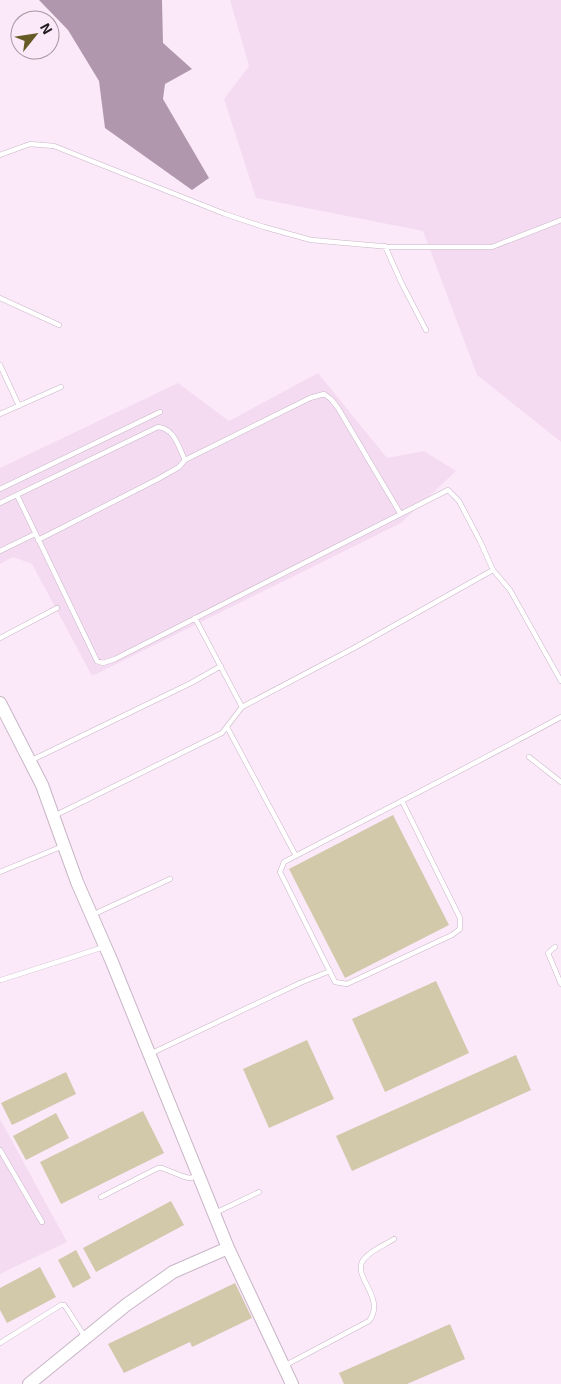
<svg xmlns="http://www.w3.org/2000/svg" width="561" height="1384" font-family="'Exo 2',sans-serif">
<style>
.built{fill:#f4dbf1}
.water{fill:#b097ad}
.building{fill:#d1c9aa}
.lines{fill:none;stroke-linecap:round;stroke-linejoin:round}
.lane-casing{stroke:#c8b6c6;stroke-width:5.5}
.secondary-casing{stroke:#c8b6c6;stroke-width:14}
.lane{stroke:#fff;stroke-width:4.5}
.secondary{stroke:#fff;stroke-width:12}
</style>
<rect width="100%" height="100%" fill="#fbe9f9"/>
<path class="built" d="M230,0h331v442l-84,-67 -54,-144 -167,-33 -32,-99 25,-33z
M318,373l69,85 37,-7 32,20 -55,52 -309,153 -60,-112 -19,-7 -13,7v-96l178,-85 51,38z
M0,1119l67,123 -67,32z"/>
<path class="water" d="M39,0h123l1,43 29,26 -27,15 -2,15 46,79 -17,12 -87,-62 -6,-47 -31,-51z"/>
<path class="building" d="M393,815l56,110 -104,53 -56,-109z
M436,981l33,72 -84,39 -33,-73z
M307,1040l27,59 -65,29 -26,-59z
M516,1055l15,35 -179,81 -16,-35z
M66,1072l10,22 -64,31 -11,-22z
M143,1111l21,42 -103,51 -21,-42z
M56,1113l13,25 -43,22 -13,-24z
M171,1201l13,24 -88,47 -13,-24z
M76,1250l15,28 -18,10 -15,-28z
M40,1267l16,30 -49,26 -7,-13v-22z
M235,1283l17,35 -60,29 -2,-5 -66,31 -16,-29z
M450,1324l15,35 -58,25h-63l-5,-11z"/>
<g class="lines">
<defs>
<path id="lane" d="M0,155l30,-11 24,2 171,68 39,13 47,13 80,7h101l69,-27
M385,246l17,38 24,46
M0,298l59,27
M0,365l19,41
M0,414l61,-27
M0,489l160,-77
M17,495l80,166 6,2 12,-4 333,-169 11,11 21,40 13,29 17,20 51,91
M0,503l158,-76c17,2 20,19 27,33
M38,540l120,-61 21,-12 6,-7 125,-62 14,-4 7,5 7,9 62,105
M0,551l35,-17
M195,618l47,89
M0,638l57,-30
M227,727l69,129
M529,757l32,25
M32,760l159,-77 30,-17
M402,801l58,117v11l-8,6 -105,49 -12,-2 -55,-110 4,-10c92,-48 185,-95 277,-145
M54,816l168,-83 20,-26 112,-59 139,-78
M0,872l63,-26
M92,915l78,-36
M555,947l-7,6 13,31
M1,980l103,-33
M152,1053l148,-70 30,-12
M0,1150l42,72
M101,1197l57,-29h4l20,8 7,2 7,-1
M215,1213l44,-21
M0,1343l61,-38h3l3,4 18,28
M284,1366l85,-45c18,-24 -19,-45 -5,-62 7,-9 21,-14 30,-20"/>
<path id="secondary" d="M0,703l42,82 35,97 35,80 116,286 64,136
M29,1384l97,-79 47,-33 55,-24"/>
</defs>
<use href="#lane" class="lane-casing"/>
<use href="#secondary" class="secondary-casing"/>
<use href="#lane" class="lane"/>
<use href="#secondary" class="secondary"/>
</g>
<g transform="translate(35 35) rotate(60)"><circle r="24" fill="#fbe9f9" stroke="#a597a3"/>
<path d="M0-4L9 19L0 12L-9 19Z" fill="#675926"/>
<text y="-8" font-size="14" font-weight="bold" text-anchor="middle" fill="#231d22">N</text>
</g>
</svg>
